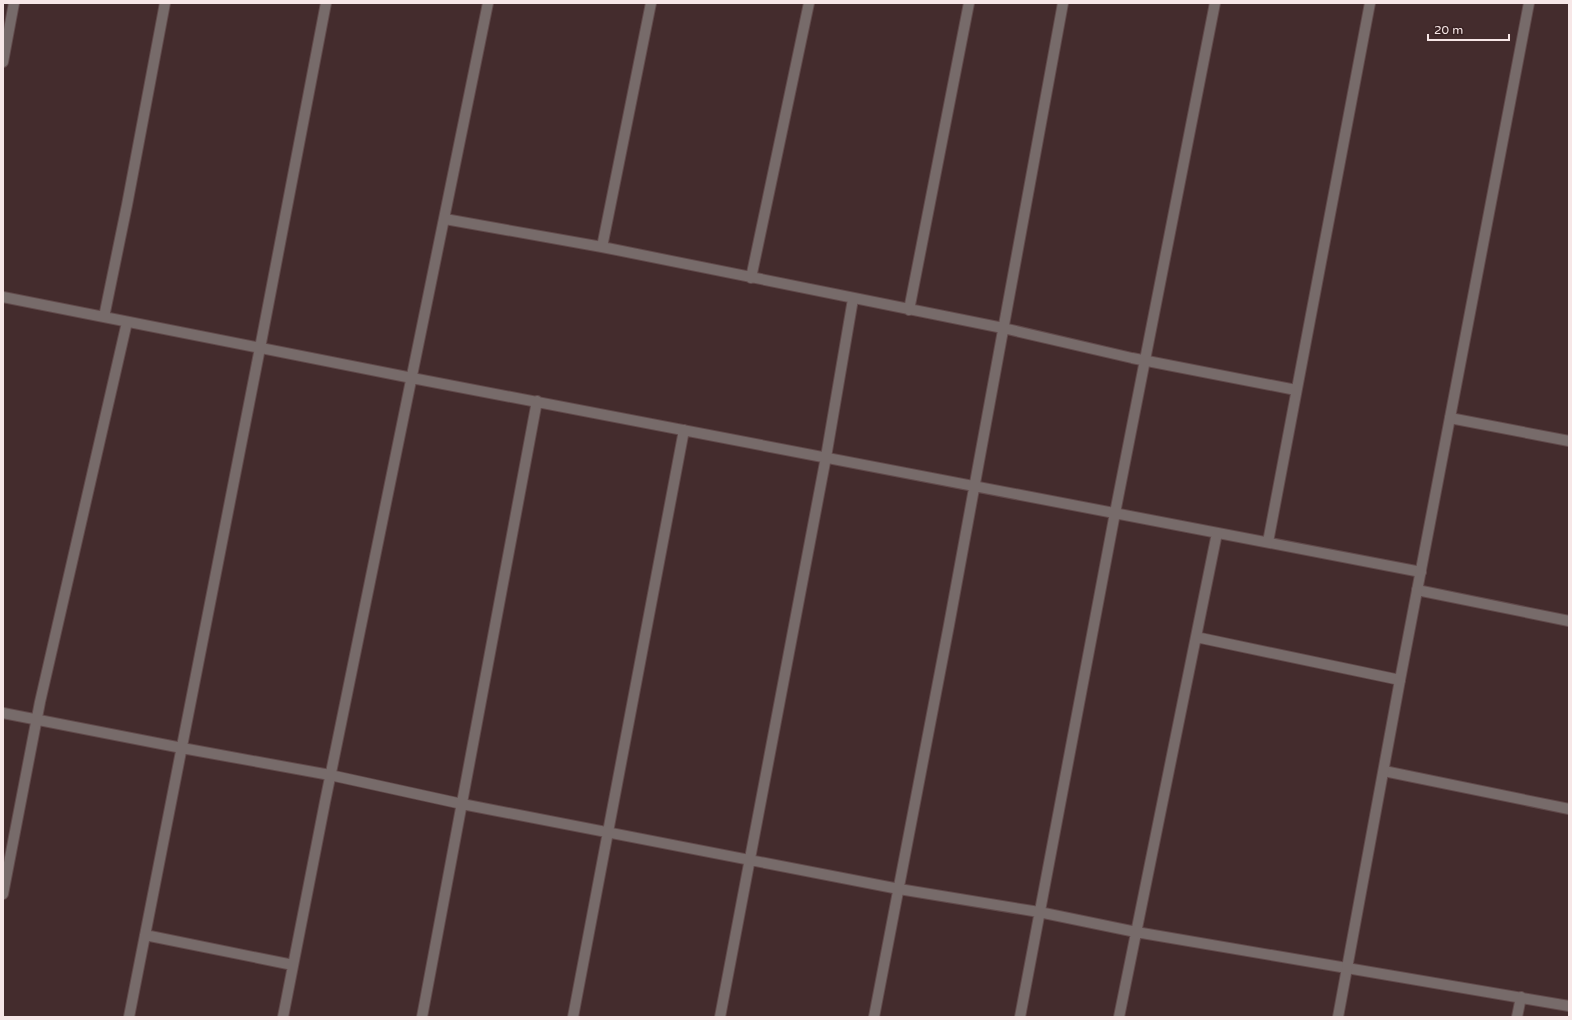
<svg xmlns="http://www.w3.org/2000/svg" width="1572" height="1020" font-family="'Varela Round',sans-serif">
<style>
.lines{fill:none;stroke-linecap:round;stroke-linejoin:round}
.minor-casing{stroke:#614a4b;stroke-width:12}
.tertiary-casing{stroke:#614a4b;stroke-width:12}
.minor{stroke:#776b6a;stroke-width:10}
.tertiary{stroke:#776b6a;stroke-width:10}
</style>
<rect width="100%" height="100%" fill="#442c2d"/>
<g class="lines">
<defs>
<path id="minor" d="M3,62l11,-59
M445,219l157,28 401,81 129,30 164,32
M602,247l49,-244
M751,278l58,-275
M3,297l409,81 1009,194
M909,310l60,-307
M104,317l23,-112 38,-202
M1450,418l119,23
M1268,542l102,-539
M1417,590l152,31
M1196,637l204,43
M3,713l179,35 148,27 132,29 437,85 140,23 97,20 433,74
M1384,771l185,38
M3,894l37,-192 87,-380
M145,935l148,30
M129,1017l131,-669 66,-345
M283,1017l42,-215 163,-799
M422,1017l115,-616
M573,1017l111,-587
M720,1017l106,-560 27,-158
M874,1017l75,-392 114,-622
M1020,1017l95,-504 100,-510
M1119,1017l98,-484
M1517,1017l4,-20"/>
<path id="tertiary" d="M1338,1017l62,-337 129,-677"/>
</defs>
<use href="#minor" class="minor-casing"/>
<use href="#tertiary" class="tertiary-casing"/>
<use href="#minor" class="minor"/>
<use href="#tertiary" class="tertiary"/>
</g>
<rect width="1572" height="1020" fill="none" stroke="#f7e7e7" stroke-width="8"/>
<path d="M1428 34v6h81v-6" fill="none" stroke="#f7e7e7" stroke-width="2"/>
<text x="1434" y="34" font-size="12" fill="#f7e7e7" stroke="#392223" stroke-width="3" paint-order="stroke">20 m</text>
</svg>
